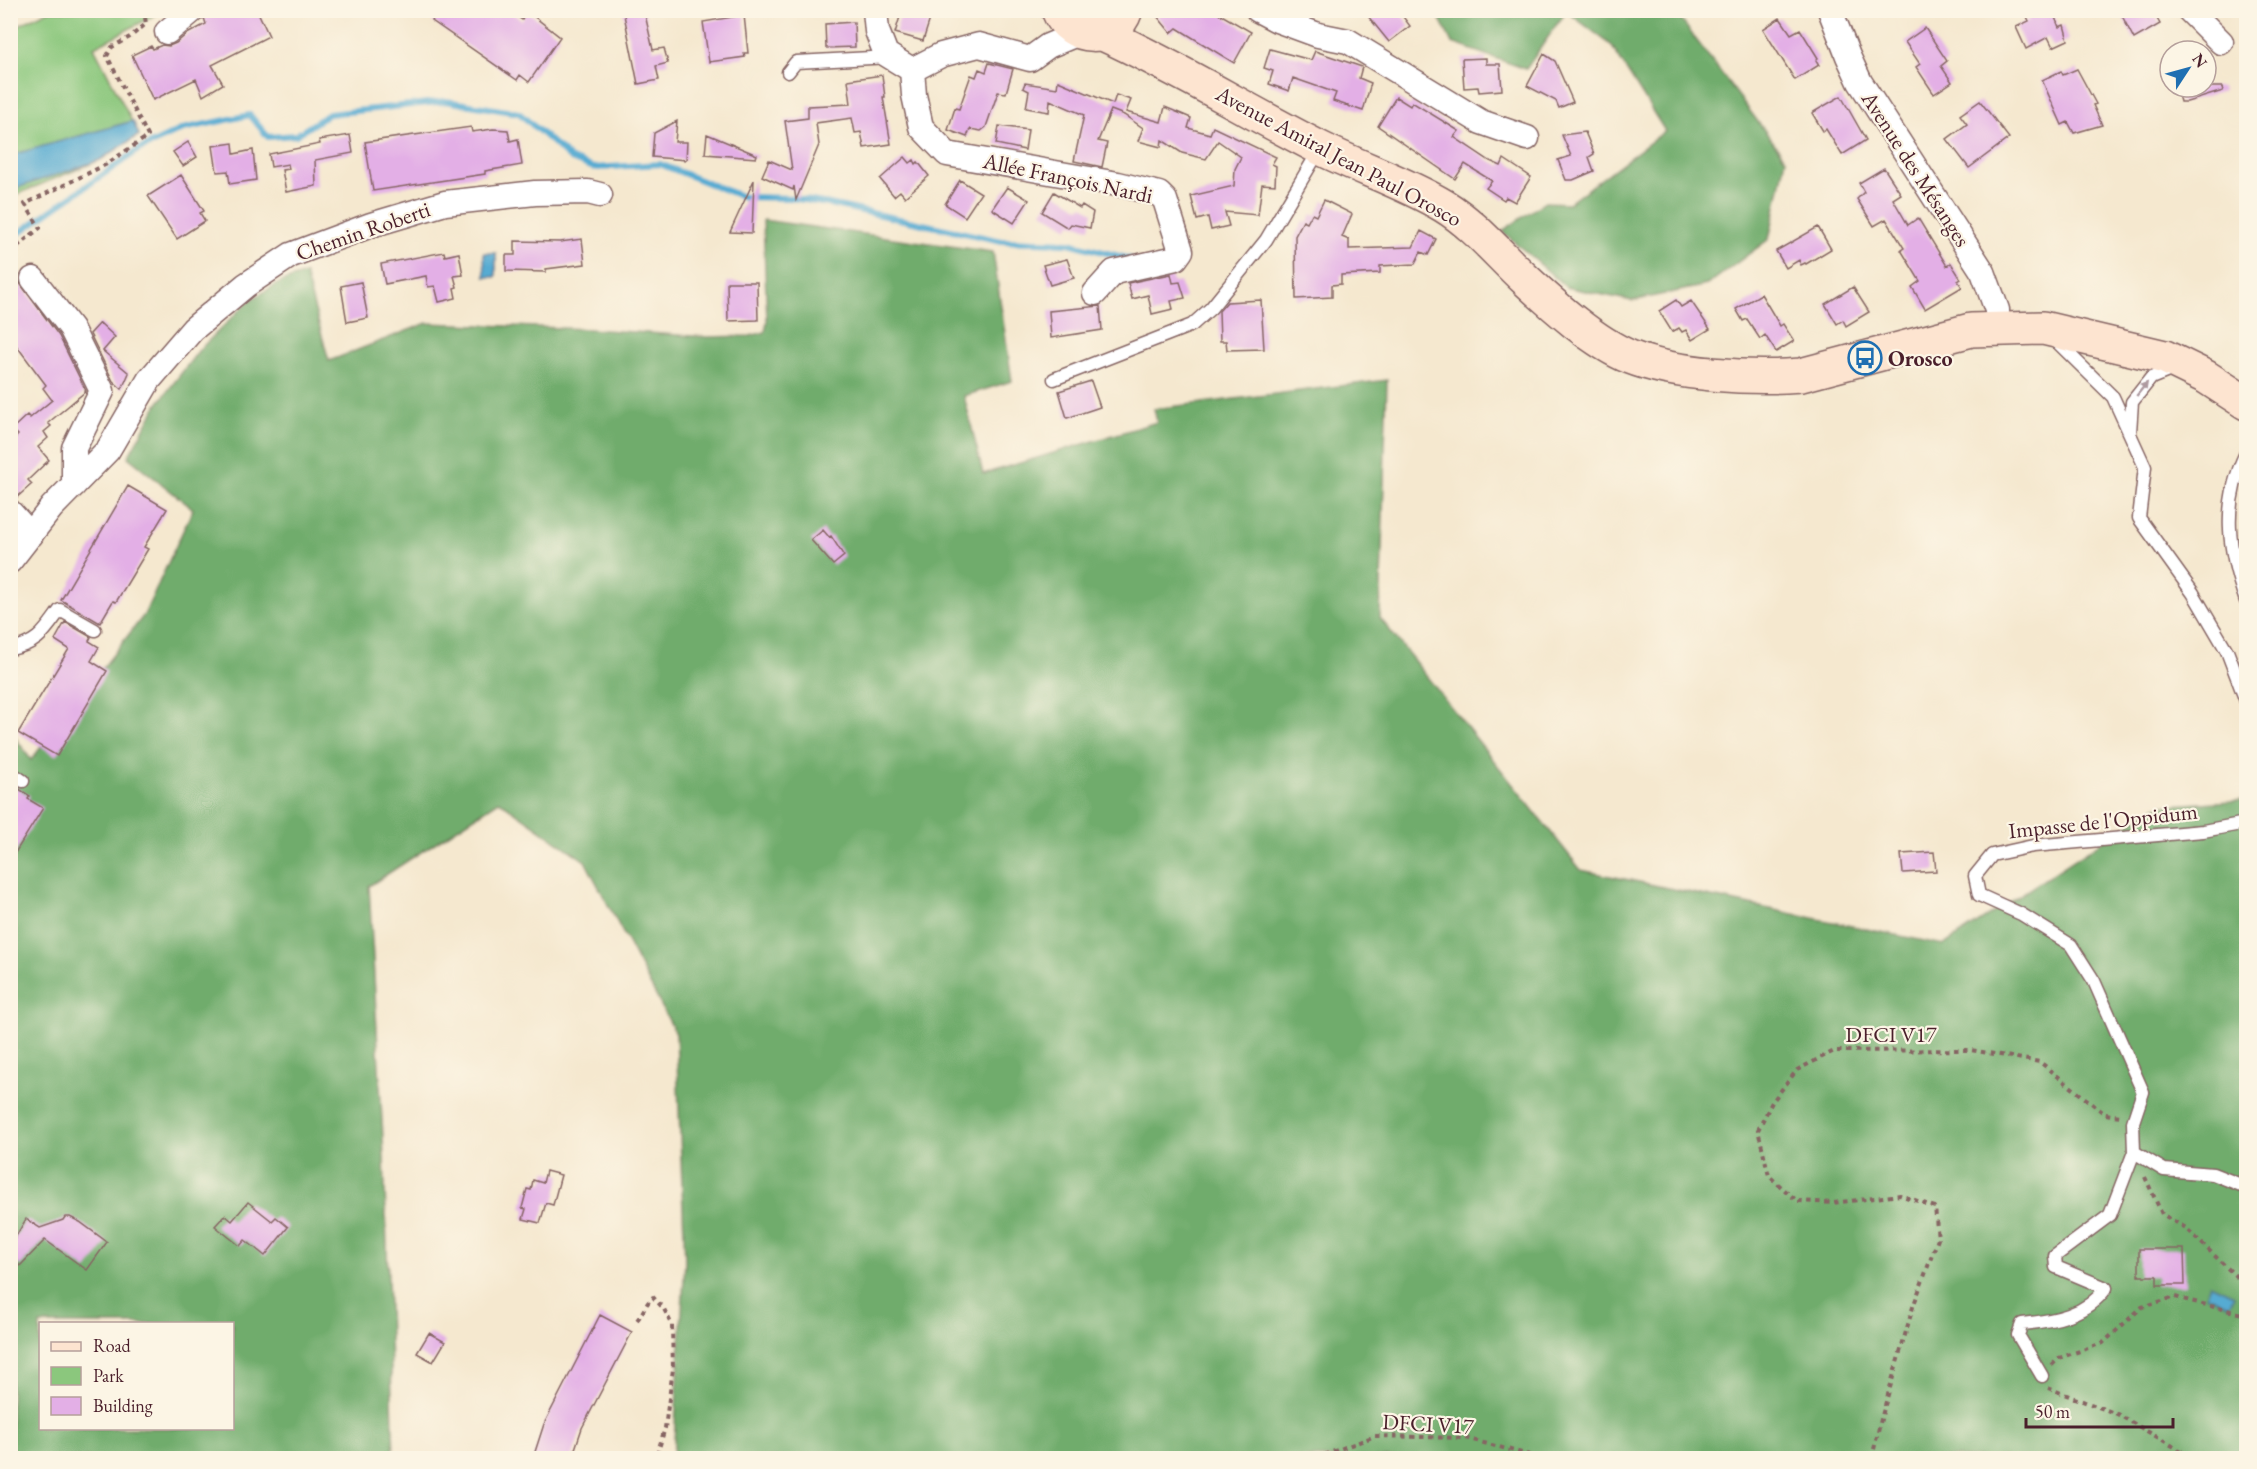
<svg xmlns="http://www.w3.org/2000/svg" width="2257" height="1469" font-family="'EB Garamond',serif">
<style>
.green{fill:#8bc77d;stroke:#6a7354;stroke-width:1.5}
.forest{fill:#70ac6c;stroke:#5d664c;stroke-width:1.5;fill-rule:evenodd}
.water{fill:#57abd2;stroke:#50657e;stroke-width:1.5}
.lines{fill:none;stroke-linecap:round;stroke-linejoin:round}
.stream{stroke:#57abd2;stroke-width:6}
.building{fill:#e3afe6}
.lane-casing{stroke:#866564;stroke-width:15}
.street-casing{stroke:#866564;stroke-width:27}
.secondary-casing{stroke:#866564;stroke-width:36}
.path{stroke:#866564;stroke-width:4;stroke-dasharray:4.5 4.5;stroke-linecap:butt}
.lane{stroke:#fff;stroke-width:12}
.street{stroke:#fff;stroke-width:24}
.secondary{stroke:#fde4d0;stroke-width:33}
.oneway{fill:#ae9aa0}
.labels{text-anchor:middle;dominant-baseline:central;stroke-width:4.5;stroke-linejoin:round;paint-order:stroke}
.street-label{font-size:22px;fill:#4a1f2b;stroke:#fcf5e5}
.poi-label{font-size:22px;font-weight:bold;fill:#4a1f2b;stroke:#fcf5e5;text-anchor:start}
</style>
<rect width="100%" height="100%" fill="#fcf5e5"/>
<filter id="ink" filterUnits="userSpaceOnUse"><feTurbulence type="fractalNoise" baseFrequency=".0167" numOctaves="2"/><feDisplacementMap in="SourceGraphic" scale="12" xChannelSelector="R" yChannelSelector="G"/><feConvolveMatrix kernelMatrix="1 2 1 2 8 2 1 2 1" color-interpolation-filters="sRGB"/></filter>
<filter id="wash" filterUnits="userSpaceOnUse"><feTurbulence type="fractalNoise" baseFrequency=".008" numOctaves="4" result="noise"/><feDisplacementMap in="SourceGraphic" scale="24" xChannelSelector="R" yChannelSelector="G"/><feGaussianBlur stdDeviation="1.35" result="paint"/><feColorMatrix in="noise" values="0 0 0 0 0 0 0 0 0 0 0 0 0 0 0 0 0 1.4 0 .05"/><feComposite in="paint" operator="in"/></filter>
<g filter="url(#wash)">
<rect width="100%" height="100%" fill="#f5e8cf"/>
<path class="green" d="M48,11h115l-69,36 45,88 -39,25 -87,36 -2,14v-181z"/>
<path class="forest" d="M1436,11h234l9,6 107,142 -17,80 -62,46 -75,16 -66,-14 -64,-56 43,-29 24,1 96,-72 -54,-86 -45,-34 -40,58 -74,-26z
M763,220l230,32 19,129 -48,15 19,78 174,-52 -3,-13 233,-29 -7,238 201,252 363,75 212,-139 90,-6v658h-1573l12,-197 -9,-227 -91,-173 -86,-60 -130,85 15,270 10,302h-383l-1,-728 21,30 113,-145 49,-106 -65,-52 29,-52 42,-55 51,-50 31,-18 24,-8 24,87 98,-38 162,6 119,8 42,-1 15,-4 2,-11zM40,1324h192v104h-192z"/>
<path class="water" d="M133,121l6,14 -39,25 -89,30v-35z
M484,253h12v24h-11z
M2210,1284l24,11 -5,10 -23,-10z"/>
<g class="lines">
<path class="stream" d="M10,239l130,-90 43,-20 67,-14 18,22 28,-2 33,-21 117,-13 73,12 52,46 23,9 66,-4 83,33 49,1 37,6 173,37 67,2 61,16"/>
</g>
<g id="blocks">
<path class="building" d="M220,10h37l12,26 -57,29 11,19 -20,12 -7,-17 -43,21 -21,-45 19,-9 2,3 9,-4 7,1 7,-3 11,-9 19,-10 -2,-6z
M438,10h70l14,10 5,-9 33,26 -31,45 -9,-7 -3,5 -85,-59z
M623,10h21l9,40 11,-2 4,15 -12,3 3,14 -21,4z
M902,10h28l-2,8 2,1 -7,22 -28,-8z
M1152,10h61l38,22 -17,31 -57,-35 -6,5z
M1363,10h35l12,16 -21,16z
M2024,10h28l7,17 5,-2 4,15 -15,7 -5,-10 -22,12 -10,-22 13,-6z
M2119,10h33l8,14 -26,15z
M744,15l4,38h-4l1,4 -36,5 -6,-40z
M1780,18l11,16 9,-5 18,29 -2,2 3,5 -24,15 -32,-51z
M854,22l1,25 -29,1 -1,-24z
M1925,28l22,33 -6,5 11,16 -18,12 -18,-27 4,-3 -15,-22z
M1270,49l41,11 4,-9 47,16 -3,11 12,5 -8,28 -30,-10 3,-8 -43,-15 -4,13 -20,-7 4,-13 -9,-3z
M1544,54l11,7 18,41 -14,6 -3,-7 -29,-15z
M1486,58v6h14l2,26 -23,2 -1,-5 -14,1 -2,-29z
M989,63l24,6 -7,24 -8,-1 -12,35 -5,4 -11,-2 -3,8 -19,-7 7,-22 4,1 12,-34 5,2 3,-8 7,3z
M2077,69l19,35 -3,1 9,20 -28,8 -6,-11 -6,3 -20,-45 19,-9 2,4z
M882,75l3,22h-2l8,47 -27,4 -3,-16 -6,1 -3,-15 -36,5 3,22 -23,55 -2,-14 -1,4 -31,-14 7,-16 23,10 -7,-49 23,-3v-12l43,-2 -3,-24z
M1058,81l55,23 3,-9 15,5 -5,12 35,10 4,-15 26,11 -3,10 22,6 3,-7 63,30 -4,7 4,2 -1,19 -13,-1 -4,31 -33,-3 4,14 -18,4 -3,-13 -11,3 -6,-24 43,-10 1,-17 6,-12 -23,-16 -12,18 -24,-6 -20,-13 -1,7 -23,-6 5,-13 -19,-13 -13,-5 -13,31 9,2 -5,24 -28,-6 10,-46 -34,-15 -1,12 -23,-4 3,-17 -6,-3 2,-5 32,5z
M2176,87h46l1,4 -36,11h-7z
M1841,96l25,44 -24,15 -16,-26 -3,2 -11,-18z
M1396,97l14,9 2,-4 47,29 -5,6 36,24 11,5 3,-7 27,18 -16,25 -9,-5 -2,3 -18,-12 6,-7 -27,-17 -10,15 -77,-53z
M1980,101l29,37 -40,30 -22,-29 20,-15 -7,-9z
M677,121l-2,21h12l-1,18 -34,-3 2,-24z
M999,126l29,4 -3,20 -29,-6z
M471,127l1,5 21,-3 15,1 2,11 8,-2 4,26 -37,6v3l-112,17 -8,-49z
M1585,132l9,22 -5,3 5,14 -21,9h-7l-8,-20 13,-4 -9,-21z
M707,134l50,21 -1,3 -51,-4z
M350,135l3,18 -38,7 1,26 -30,6 -4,-22 7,-1 -1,-5 -17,3 -2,-13 51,-10 -1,-4z
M188,142l9,15 -14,9 -10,-14z
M233,143l1,11 19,-4 3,30 -26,4 -2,-13 -11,1 -4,-26z
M905,157l5,6 4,-3 2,4 2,-2 11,14 -24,21 -5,-6 -6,5 -14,-17z
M1884,168l17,26 -8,5 15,26 10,-7 29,48 4,-3 10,16 -3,2 4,6 -37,22 -13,-22 8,-6 -19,-31 3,-2 -18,-29 -12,7 -17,-27 7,-7 -5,-9z
M181,175l23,36 -4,2 5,8 -28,18 -29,-43z
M754,180l-2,53 -22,-1z
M960,180l21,13 -16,24 -20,-13z
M1007,187l22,13 -15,23 -22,-14z
M1054,192l26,16 2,-3 11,7 -3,16 -19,-4 -3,4 -26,-16z
M1324,200l28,14 -10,23 7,3v9l64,-2 8,-16 15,8 -8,16 -7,-3 -6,12 -35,2v7l-39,2v9l-9,1v12l-36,2 -1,-63 8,-15 4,2 5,-9 4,2z
M1818,227l13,22 -25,15 -1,-1 -4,2 -2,-5 -13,8 -10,-17z
M582,239l3,25 -39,5v3l-40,-1v-16h9v-14l45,1z
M444,252l1,4 14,-3 4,22 -9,1 3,11 -3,1 2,10 -17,4 -4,-16 -7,1 -2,-11 -41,8 -4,-20z
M1067,259l7,19 -24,7 -7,-20z
M1171,274l2,9 7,-1 5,16 -14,3 2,8 -21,5 -4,-19 -16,4 -4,-16z
M19,282l40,54 27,55 -38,32 3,3 -7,6 4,6 -10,9 11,13 -21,20 4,4 -17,15 -5,-1v-55l8,-8 -6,-6 15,-14 3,3 22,-18 -9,-12 3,-3 -36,-48v-48z
M361,282l7,36 -21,4 -6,-36z
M727,282h30l1,38 -30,1z
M1853,287l16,25 -23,14 -3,-6 -6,4 -12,-20z
M1761,294l19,32 3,-2 11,17 -18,11 -11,-17 -5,4 -13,-20 -4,2 -7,-12z
M1261,300l3,49 -37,1 -1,-9h-6l-1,-30 8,-9z
M1676,300l5,7 10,-6 19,28 -18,11 -6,-10 -4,2 -3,-4 -7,4 -13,-21z
M1100,306l2,24 -51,8 -2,-27z
M100,323l15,14 -12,14 26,22 -7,16 -9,-8 -23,-47z
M1091,381l9,26 -33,11 -8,-27z
M128,486l39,23 -23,38 4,2 -32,53 -3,-1 -13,22 -39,-23z
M823,530l6,7 2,-1 13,20 -11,9 -22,-25z
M65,622l26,15 -2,4 10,6 -8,14 16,10 -50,85 -39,-23 51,-84 -14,-9z
M16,787l14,9 -2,3 15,9 -33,53v-66z
M1934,852l2,19 -33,2 -2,-19z
M546,1171l15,4 -8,30 -7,-2 -6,20 -17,-4 3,-10 -4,-1 5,-19 4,1 2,-10 10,3z
M248,1202l24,19 4,-4 12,10 -23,29 -20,-16 -5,6 -25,-20 10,-11 7,6z
M65,1217h5l10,5 27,20 -20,28 -42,-30 -25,26 -10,-9v-11l16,-27 14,9 23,-8z
M2139,1249h45l1,36h-28v-9h-18z
M600,1315l32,17 -50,96 -10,30h-39l11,-34z
M429,1333l16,9 -12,20 -16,-9z"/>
</g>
</g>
<g filter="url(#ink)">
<use href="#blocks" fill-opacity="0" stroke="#866564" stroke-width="1.5"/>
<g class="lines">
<defs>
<path id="lane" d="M788,72l8,-10 94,-5
M2054,339l59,58 32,70 -6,51 54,75 34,58 19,50
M1054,379l138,-54 19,-17 55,-68 54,-91
M2130,432l2,-30 19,-24 25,-10
M2246,453c-25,51 -18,97 0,148
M10,649c28,-5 34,-17 50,-39l35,20
M10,772l13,9
M2246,823l-43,8 -170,15 -41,9 -17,21 4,19 42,19 50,31 23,36 49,111 -10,30 1,30 30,18 49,4 33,13
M2042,1376l-24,-41 4,-11c32,-3 65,-9 84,-36l-50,-21 -1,-11 55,-41 24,-63"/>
<path id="street" d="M875,10l2,21 9,23 26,16
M1258,10l19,10 41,15 30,6 133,81 46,16
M1830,10l18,46 12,26 123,190 14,38v18
M2189,10l32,32
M167,32l26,-22
M1079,33l-31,13 -18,13 -51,-14 -38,10 -29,15 2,25 7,32 26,27 171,30 41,10 6,6 16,51 -5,7 -62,14 -19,21
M33,279l38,49 31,63 -28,57v37
M10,512l21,23
M10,561l42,-54 56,-57 41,-70 44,-51 53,-44 45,-30 80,-30 74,-22 90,-10 53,-1 12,3"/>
<path id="secondary" d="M1058,10c12,31 57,34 68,0
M1103,34c75,34 144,77 217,114 40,20 86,35 124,58 31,19 54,48 81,73 28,26 70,64 105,78 45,18 122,22 171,18l170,-45 72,-2 122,29 41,20 40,26"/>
</defs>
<use href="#lane" class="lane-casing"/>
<use href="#street" class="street-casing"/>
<use href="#secondary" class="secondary-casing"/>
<path class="path" d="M10,252l30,-24 -15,-24 80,-39 43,-29 -41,-80 5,-9 18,-10 16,-13 -2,-14
M2145,1177l17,37 24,14 60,58
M637,1320c7,-8 8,-16 16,-23l11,12 8,16 1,44 -8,59 -9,30
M2052,1365l7,-7 44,-15 39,-36 33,-10 71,18
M2048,1388l69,26 68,39 4,5
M1316,1458l59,-22 90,2 76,20
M1872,1458l9,-39 32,-112 25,-68 -3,-32 -35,-12 -67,8 -36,-2 -28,-25 -11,-46 14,-28 25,-32 37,-19 137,-1 69,12 65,52 16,2"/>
<use href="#lane" class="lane"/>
<use href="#street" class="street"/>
<use href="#secondary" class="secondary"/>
</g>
<defs><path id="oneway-solid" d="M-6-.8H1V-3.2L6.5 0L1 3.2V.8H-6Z" transform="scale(1.5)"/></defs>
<use class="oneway" href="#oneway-solid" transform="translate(2142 389) rotate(-51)"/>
</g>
<defs>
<symbol id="bus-ring" viewBox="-11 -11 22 22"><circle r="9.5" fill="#fcf5e5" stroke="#1f6fb2" stroke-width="1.5"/><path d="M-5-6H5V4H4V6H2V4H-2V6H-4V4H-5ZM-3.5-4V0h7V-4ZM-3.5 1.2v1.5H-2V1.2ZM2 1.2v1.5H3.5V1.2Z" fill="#1f6fb2"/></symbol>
</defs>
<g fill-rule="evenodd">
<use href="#bus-ring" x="1846" y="339" width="38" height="38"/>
</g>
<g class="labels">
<g class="street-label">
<text transform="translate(1339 156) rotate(28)">Avenue Amiral Jean Paul Orosco</text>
<text transform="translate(1916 169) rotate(57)">Avenue des Mésanges</text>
<text transform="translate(1068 178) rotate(12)">Allée François Nardi</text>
<text transform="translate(363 231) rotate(-19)">Chemin Roberti</text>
<text transform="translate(2103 821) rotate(-6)">Impasse de l'Oppidum</text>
<text x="1891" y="1034">DFCI V17</text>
<text transform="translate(1428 1424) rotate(3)">DFCI V17</text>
</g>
<g class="poi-label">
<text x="1888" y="358">Orosco</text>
</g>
</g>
<rect width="2257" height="1469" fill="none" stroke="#fcf5e5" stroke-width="36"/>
<rect x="39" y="1322" width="195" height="108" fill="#fcf5e5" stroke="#b59f9b" stroke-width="1.5"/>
<rect x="51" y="1342" width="30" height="9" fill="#fde4d0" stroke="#b59f9b" stroke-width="1.5"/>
<text x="93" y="1352" font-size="18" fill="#4a1f2b">Road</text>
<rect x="51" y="1367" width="30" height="18" fill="#8bc77d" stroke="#b59f9b" stroke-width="1.5"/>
<text x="93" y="1382" font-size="18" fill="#4a1f2b">Park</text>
<rect x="51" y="1397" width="30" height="18" fill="#e3afe6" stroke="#b59f9b" stroke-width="1.5"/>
<text x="93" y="1412" font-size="18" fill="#4a1f2b">Building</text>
<g transform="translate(2188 69) rotate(54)"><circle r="28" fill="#fcf5e5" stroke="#b59f9b" stroke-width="1.5"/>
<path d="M0-4.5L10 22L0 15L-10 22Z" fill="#1f6fb2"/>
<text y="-9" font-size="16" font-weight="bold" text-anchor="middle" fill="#4a1f2b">N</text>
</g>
<path d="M2026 1418v9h147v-9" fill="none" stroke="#4a1f2b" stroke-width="3"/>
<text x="2035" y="1418" font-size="18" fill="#4a1f2b" stroke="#fcf5e5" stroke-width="4.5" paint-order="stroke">50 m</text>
</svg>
